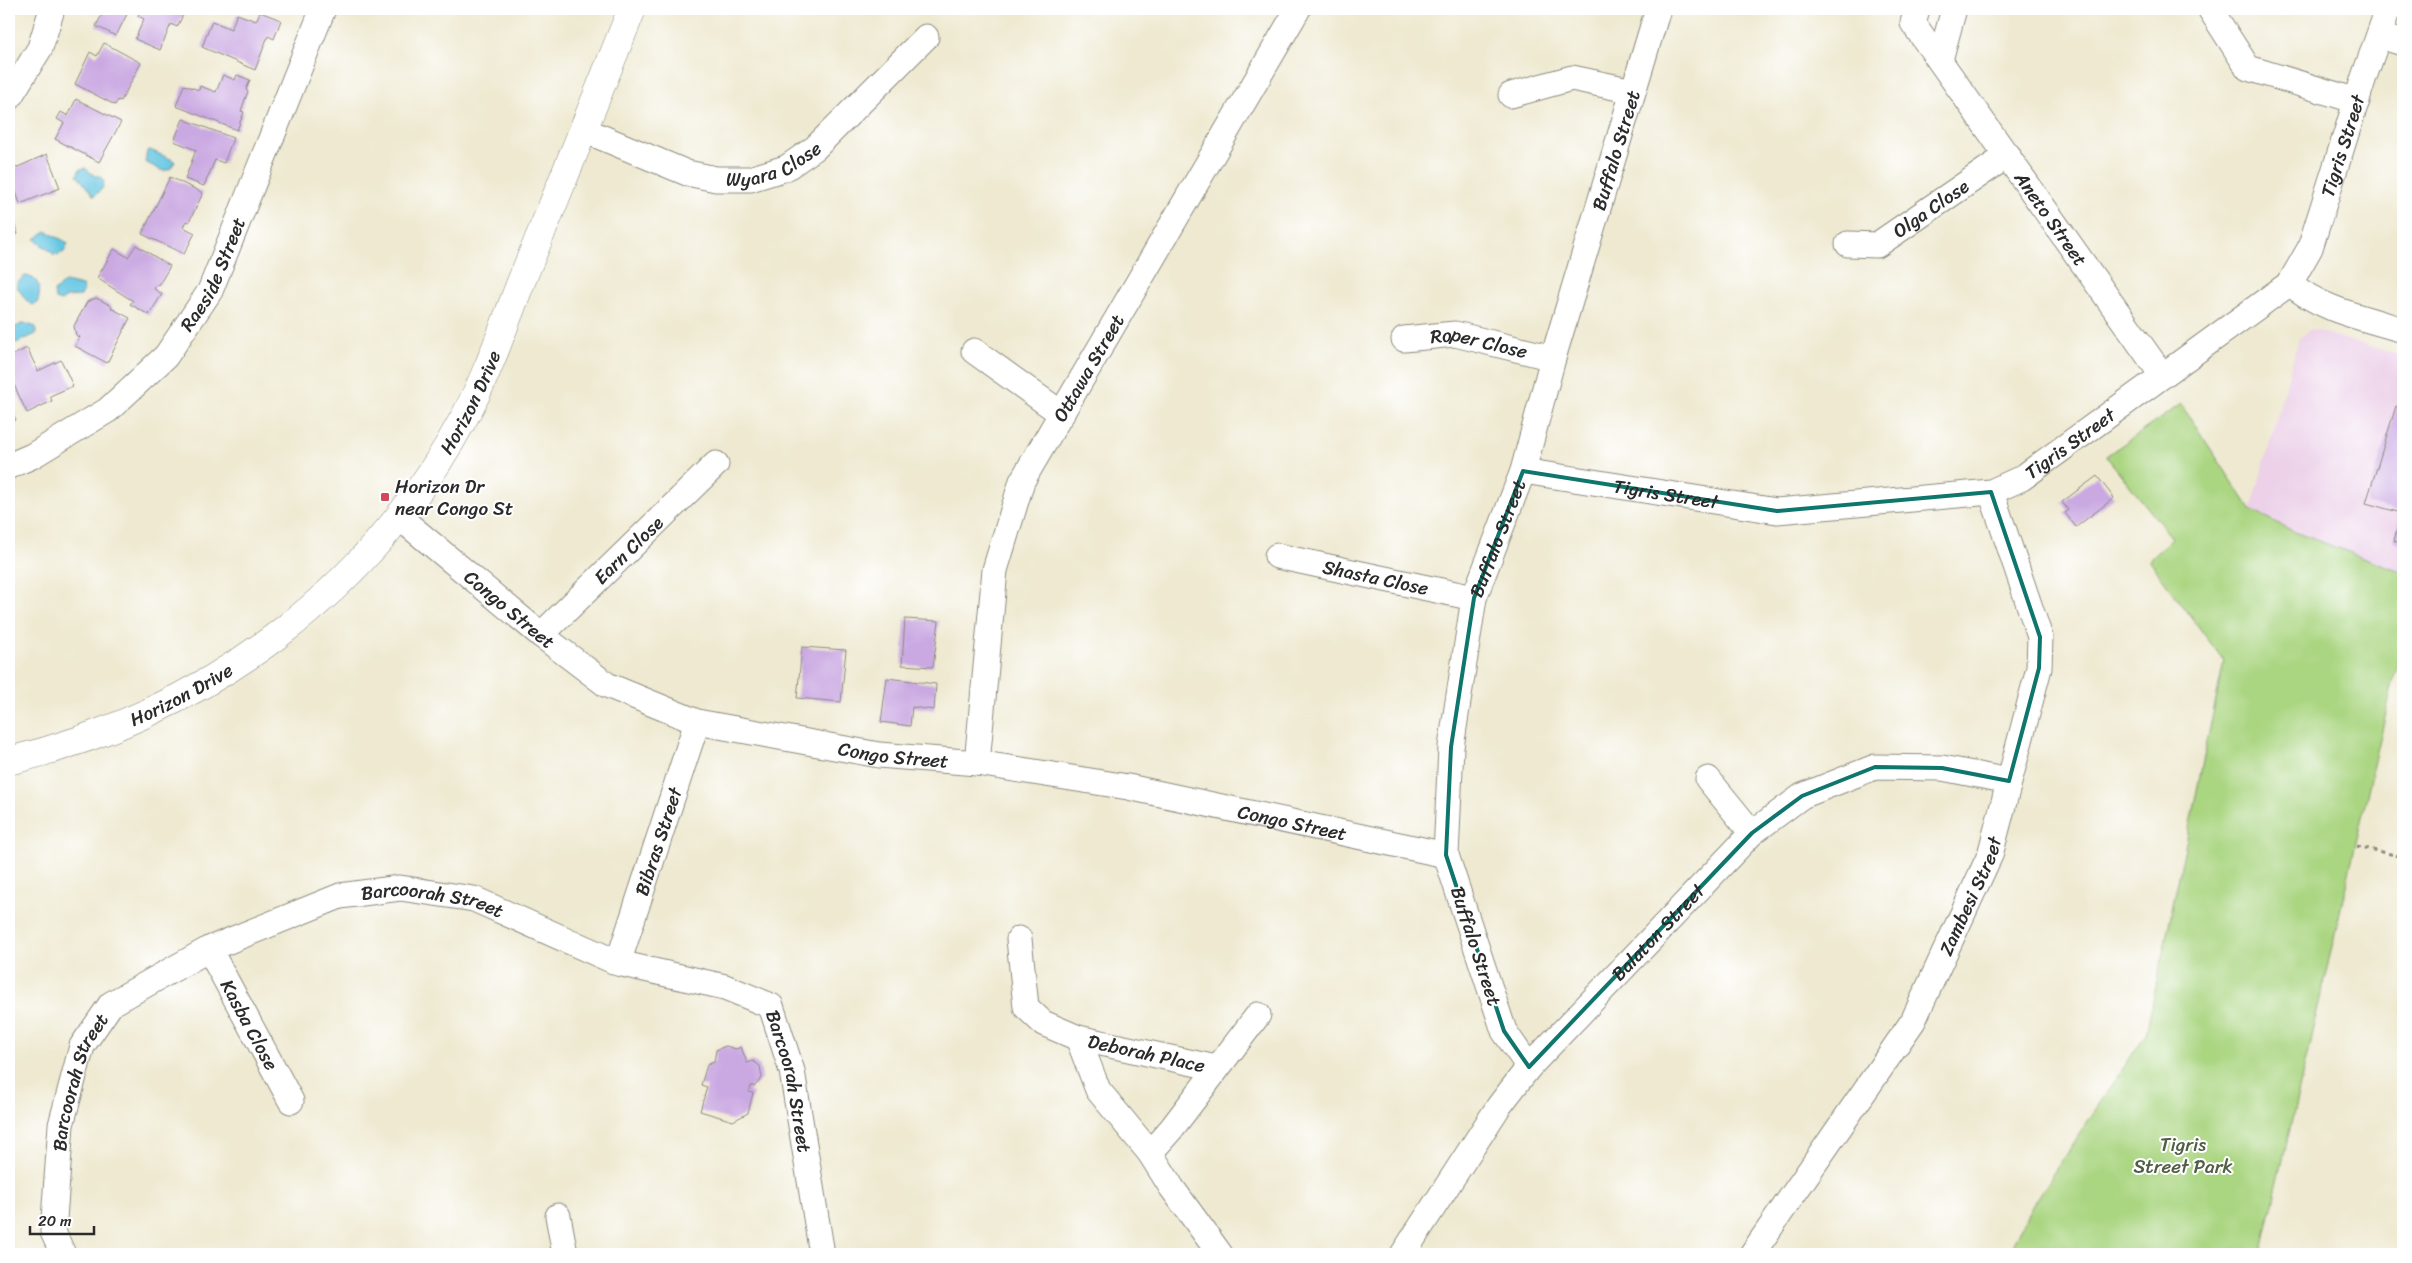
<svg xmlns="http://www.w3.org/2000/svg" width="2412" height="1263" font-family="Sriracha,sans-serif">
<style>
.built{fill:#ecd1e9}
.green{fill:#aad581;stroke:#6a8056}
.water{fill:#64c6e2;stroke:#487886}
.building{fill:#caa9e2}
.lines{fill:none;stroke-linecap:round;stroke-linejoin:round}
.minor-casing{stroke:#8c8a7e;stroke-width:27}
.tertiary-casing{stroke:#8c8a7e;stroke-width:29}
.path{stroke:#8c8a7e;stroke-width:3;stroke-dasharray:4 4;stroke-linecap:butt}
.minor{stroke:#fff;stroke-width:25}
.tertiary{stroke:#fff;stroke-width:28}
.marked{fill:none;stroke:#0f766e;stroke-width:4;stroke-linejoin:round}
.poi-dot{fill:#d1495b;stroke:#fff;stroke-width:2}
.labels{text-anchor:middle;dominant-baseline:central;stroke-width:4;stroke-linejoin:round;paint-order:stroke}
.street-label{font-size:19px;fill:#2b2b2b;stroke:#fff}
.poi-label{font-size:19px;fill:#2b2b2b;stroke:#fff;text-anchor:start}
.park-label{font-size:19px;fill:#515e45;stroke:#fff}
</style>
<rect width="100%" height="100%" fill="#fff"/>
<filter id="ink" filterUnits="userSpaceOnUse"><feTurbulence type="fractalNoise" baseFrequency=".02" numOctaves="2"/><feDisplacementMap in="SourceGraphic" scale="10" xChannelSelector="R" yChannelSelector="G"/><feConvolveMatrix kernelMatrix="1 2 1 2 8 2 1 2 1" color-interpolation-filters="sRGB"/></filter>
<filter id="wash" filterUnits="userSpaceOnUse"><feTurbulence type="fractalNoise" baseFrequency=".0096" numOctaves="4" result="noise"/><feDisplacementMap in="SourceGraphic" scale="20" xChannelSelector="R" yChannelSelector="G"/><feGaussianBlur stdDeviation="1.12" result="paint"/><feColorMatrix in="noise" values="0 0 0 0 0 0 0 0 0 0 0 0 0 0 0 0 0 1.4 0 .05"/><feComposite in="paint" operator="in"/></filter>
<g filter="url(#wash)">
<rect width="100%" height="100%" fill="#eee9d0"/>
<path class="built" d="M2311,329l92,27v216l-106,-39 -46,-23 48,-172z"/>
<path class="green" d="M2181,404l70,106 46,23 106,39v67l-142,615h-254l29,-55 110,-165 78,-373 -75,-101 23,-22 -66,-82z"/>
<path class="water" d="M150,150l23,10 2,2 -5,7 -7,2 -18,-9 2,-11z
M85,168l10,8h5l4,6 -2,7 -8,7 -17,-21 3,-6z
M46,231l22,12 -4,9 -6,3 -3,-2 -1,3c-4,-8 -14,-10 -19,-17z
M25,276c15,1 17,15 12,27l-5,2c-8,-5 -10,-12 -15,-18v-4z
M65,282l17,4 2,4 -3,6 -14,1 -6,4 -6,-2 -1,-8z
M24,323l12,4v7l-20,9 -6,-2 -1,-11z"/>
<g id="blocks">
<path class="building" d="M105,9h17l6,3 -12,24 -20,-10z
M141,9h45l-9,18 -6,-3 -11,26 -25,-11 9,-20 -6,-3z
M260,12l21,8 -7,19 -6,-3 -13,34 -53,-23 10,-26 19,8 6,-15 19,7z
M104,43l37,20 -20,38 -3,-1 -3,5 -40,-21 15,-32 7,4z
M223,75l12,5 2,-5 13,5 -4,10 2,1 -7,20 3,1 -7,18 -61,-24 8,-21 15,5 1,-4 16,6z
M76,99l45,23 -22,40 -44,-23 9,-16 -7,-4 4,-7 7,4z
M183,119l50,19 -9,25 -9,-3 -11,26 -19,-7 11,-29 -22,-9z
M47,154l13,34 -40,16 -11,-33z
M170,177l33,16 -14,29 -3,-1 -3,6 12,6 -11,21 -42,-20z
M9,210l9,24 -9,4z
M136,245l34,21 -11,19 -2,-1 -3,5 8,5 -13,21 -19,-11 3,-3 -36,-23 17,-29 14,8z
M96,298l16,8 -1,2 19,10 -23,45 -32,-17 5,-9 -4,-2 -2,-9 13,-24z
M27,348l11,23 23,-11 12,26 -23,10 2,5 -25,12 -18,-39v-17z
M9,405l7,15 -7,3z
M2396,406l7,3v135l-9,-3 7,-28 -35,-10z
M2097,476l17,22 -38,29 -11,-14 3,-3 -6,-8z
M905,619l34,2 -6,46 -31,-2z
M802,647l44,3 -5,52 -44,-4z
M887,678l49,6 -2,26 -22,-3 -2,19 -29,-4z
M726,1046l10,3 5,-2 6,16 6,-2 7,5 2,12 -7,8h-4l-2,6 4,1 -5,20 -15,8 -33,-10 7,-24 -6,-2 6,-20 7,-3 2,-12z"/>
</g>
</g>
<g filter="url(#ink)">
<use href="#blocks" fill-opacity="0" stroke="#8c8a7e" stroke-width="1"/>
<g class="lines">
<defs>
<g id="minor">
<path id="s1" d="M1917,9l-4,14 249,352"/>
<path d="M2210,9l38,59 109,33"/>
<path d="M2380,36l23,7"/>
<path d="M1940,60l14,-51"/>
<path d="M1511,95l61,-17 61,13"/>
<path d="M9,98l31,-50 12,-39"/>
<path id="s2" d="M584,130l103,43 29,6h34l36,-11 29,-20 111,-111"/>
<path id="s3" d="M1848,244l29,1 131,-90"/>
<path d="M2290,283c30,27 75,35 113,47"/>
<path id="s4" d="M1404,339l51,-5 98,24"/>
<path d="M974,351l88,63"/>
<path id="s5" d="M9,466l23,-10 76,-46 58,-54 44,-65 113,-282"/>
<path id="s6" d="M1523,471l254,40 214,-19 31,-14 268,-195 20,-35 54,-171 24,-68"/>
<path id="s7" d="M399,517l142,118 66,50 90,37 182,33 98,8 151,24 318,68"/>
<path id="s8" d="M1277,556l197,42"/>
<path id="s9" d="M541,635l175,-171"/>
<path id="s10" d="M977,763l18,-193 27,-89 276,-472"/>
<path d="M1708,779l44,54"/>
<path id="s11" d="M1019,939l7,68 17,16 35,15 138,30"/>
<path id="s12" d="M209,949l82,152"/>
<path id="s13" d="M618,963l79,-241"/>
<path d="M1078,1038l20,52 52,63"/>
<path id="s14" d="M1529,1067l-25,-36 -58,-176 5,-108 23,-149 49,-127 30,-113 105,-349"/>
<path d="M558,1216l7,38"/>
<path id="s15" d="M63,1254l-10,-22 8,-107 21,-79 29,-42 98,-55 131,-53 60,-8 74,11 144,64 107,24 46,19 21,65 30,183"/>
<path d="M1220,1254l-48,-66 -22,-35 22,-25 86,-113"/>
<path id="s16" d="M1403,1254l96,-148 30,-39 223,-234 50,-37 73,-29 67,1 67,13"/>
<path id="s17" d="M1752,1254l161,-233 77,-166 49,-187 1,-31 -49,-145"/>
</g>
<g id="tertiary">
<path id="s18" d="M9,761c195,-48 360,-166 456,-345 23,-42 40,-94 58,-139 37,-89 73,-178 109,-268"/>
</g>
</defs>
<use href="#minor" class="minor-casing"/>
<use href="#tertiary" class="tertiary-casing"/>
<path class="path" d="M2357,846l46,11"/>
<use href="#minor" class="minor"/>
<use href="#tertiary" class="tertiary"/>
</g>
</g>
<path class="marked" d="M1523,471l254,40 214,-19 49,145 -1,31 -30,113 -67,-13 -67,-1 -73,29 -50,37 -223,234 -25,-36 -58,-176 5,-108 23,-149z"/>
<rect class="poi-dot" x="380" y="492" width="10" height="10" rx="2.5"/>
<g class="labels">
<g class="street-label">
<text stroke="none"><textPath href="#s6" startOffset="985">Tigris Street</textPath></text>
<text stroke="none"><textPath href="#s14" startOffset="958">Buffalo Street</textPath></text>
<text stroke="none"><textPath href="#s2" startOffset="202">Wyara Close</textPath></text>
<text stroke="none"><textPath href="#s3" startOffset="94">Olga Close</textPath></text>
<text stroke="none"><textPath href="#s1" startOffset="254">Aneto Street</textPath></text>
<text stroke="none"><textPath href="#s5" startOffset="288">Raeside Street</textPath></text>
<text stroke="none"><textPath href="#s4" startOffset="76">Roper Close</textPath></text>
<text stroke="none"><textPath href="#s10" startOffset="418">Ottawa Street</textPath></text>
<text stroke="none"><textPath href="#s18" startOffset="604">Horizon Drive</textPath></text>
<text stroke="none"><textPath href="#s6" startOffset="565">Tigris Street</textPath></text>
<text stroke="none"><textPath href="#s6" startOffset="145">Tigris Street</textPath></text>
<text stroke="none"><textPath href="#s14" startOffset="552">Buffalo Street</textPath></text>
<text stroke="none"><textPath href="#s9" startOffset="122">Earn Close</textPath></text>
<text stroke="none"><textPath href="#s8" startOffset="101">Shasta Close</textPath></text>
<text stroke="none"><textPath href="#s7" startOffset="144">Congo Street</textPath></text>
<text stroke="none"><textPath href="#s18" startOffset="185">Horizon Drive</textPath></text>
<text stroke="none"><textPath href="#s7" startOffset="564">Congo Street</textPath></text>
<text stroke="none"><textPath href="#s7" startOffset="969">Congo Street</textPath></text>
<text stroke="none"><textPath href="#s13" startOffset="128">Bibras Street</textPath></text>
<text stroke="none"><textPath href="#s17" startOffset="421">Zambesi Street</textPath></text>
<text stroke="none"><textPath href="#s15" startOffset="612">Barcoorah Street</textPath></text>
<text stroke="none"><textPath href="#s16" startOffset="412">Balaton Street</textPath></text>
<text transform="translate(1476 946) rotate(72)">Buffalo Street</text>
<text stroke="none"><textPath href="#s12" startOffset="86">Kasba Close</textPath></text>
<text stroke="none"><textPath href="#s11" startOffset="200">Deborah Place</textPath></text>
<text stroke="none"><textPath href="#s15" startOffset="1048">Barcoorah Street</textPath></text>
<text stroke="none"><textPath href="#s15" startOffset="178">Barcoorah Street</textPath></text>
</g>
<g class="poi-label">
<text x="395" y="486">Horizon Dr<tspan x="395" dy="22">near Congo St</tspan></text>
</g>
<g class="park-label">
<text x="2183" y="1144">Tigris<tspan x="2183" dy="22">Street Park</tspan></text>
</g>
</g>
<rect width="2412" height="1263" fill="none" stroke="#fff" stroke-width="30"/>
<path d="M30 1226v8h64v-8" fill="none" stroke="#2b2b2b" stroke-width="2.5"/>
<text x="38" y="1226" font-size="15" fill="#2b2b2b" stroke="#ffffff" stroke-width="4" paint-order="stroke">20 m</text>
</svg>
